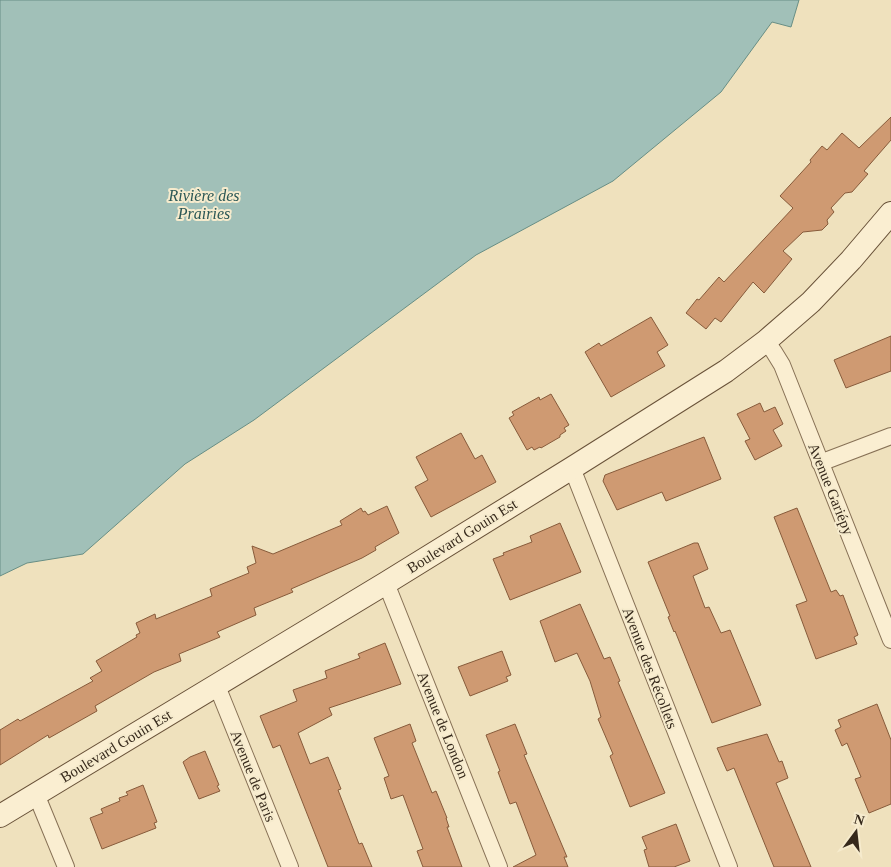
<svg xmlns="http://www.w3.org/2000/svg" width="891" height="867" font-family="'Times New Roman',serif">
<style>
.water{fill:#a1c0b8;stroke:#688e85}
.building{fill:#cf9a72;stroke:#875b3b}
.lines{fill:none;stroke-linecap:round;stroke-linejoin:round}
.street-casing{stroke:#877156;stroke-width:18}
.secondary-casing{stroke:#695239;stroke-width:24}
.street{stroke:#faeed1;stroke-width:16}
.secondary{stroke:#faeed1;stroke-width:22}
.labels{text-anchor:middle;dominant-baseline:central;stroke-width:4;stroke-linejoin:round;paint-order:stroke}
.street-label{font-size:15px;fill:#36291b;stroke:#f6ebcd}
.water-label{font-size:16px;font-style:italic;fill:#2a5755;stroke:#f6ebcd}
</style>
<rect width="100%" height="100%" fill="#efe1bd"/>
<path class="water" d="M0,0h799l-8,27 -19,-5 -51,70 -108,89 -137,74 -222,165 -69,44 -102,90 -56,9 -27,13z"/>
<path class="building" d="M891,117v23l-27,31 4,3 -16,18 -7,1 -14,15 3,4 -7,8 1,4 -6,6 -19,2 -20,19 9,8 -28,34 -11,-11 -32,40 -6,-4 -9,11 -20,-16 11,-14 2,1 20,-23 5,5 69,-74 -13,-12 31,-34 -1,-2 12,-14 5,4 15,-17 17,15z
M651,317l17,28 -11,7 8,14 -54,31 -26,-45 14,-9 2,3z
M891,336v35l-45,17 -12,-28z
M551,394l18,31 -5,3 2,3 -6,4v2l-19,11 -1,-1 -6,3 -2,-3 -5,3 -18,-32 5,-3 -2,-3 27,-15 1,3z
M760,403l4,9 11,-5 8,17 -10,6 9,16 -27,14 -10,-19 5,-2 -13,-25z
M461,433l14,26 7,-4 14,27 -65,35 -16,-30 13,-7 -12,-23z
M704,437l17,42 -55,22 -4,-9 -45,18 -14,-29 2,-6z
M387,506l12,27 -24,14 1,3 -14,8 -71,31 2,3 -39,16 2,7 -39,17 3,5 -41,17 2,7 -27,11 -59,34 2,5 -48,27 -1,-3 -48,30v-35l18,-11 2,2 73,-40 -3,-3 12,-7 -6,-10 41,-24 -1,-2 4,-2 -4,-10 19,-9 1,5 56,-23 -2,-7 39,-16 -2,-6 9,-4 -4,-17 21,8 69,-29 -2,-4 21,-13 2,4 2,-1 3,4z
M797,508l34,84 5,-2 4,6 3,-1 15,40 -4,2 3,7 -41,15 -20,-54 11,-4 -33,-84z
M560,523l21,49 -71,28 -17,-41 11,-4 -1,-2 29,-11 -2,-6z
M694,543h4l10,26 -15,7 12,32 4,-1 12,26 9,-3 31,75 -49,18 -37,-92 -1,1 -6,-15 2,-1 -22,-54z
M580,604l24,55 6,-2 10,24 -2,1 47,111 -35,14 -20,-51 3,-2 -15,-35 3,-2 -11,-36 -13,-28 -22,9 -15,-41z
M385,643l16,41 -72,24 3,7 -34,18 12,31 18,-7 13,32 -3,1 21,54 3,-1 10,24h-44l-48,-122 -7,3 -13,-32 37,-15 -4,-11 34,-12 -2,-7 35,-13 -2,-4z
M502,651l9,24 -5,2 2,4 -38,15 -12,-29z
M877,704l14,36v64l-22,9 -14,-34 6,-2 -14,-34 -5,3 -7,-16 6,-3 -3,-7z
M410,724l6,17 -4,2 20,50 4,-2 11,27h-1l3,9h-2l15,40h-39l-6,-16 6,-2 -20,-54 -12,4 -7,-21 5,-2 -15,-38z
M515,724l12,30 -3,1 43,102h-3l4,10h-55l23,-12 -20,-53 -6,2 -12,-32 2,-1 -14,-36z
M767,734l12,28 3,-1 6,17 -12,5 35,84h-37l-40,-99 -7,3 -10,-23z
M205,751l14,34 -2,1 3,5 -21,8 -16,-37 7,-5z
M143,785l14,37 -3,1 2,5 -54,21 -12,-31 13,-5 -2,-4 19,-8 -1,-3 9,-3 -2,-3z
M676,824l14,37 -16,6h-25l-5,-17 3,-1 -5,-12z"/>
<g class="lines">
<defs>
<path id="street" d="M766,341l8,11 8,13 109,275
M820,463l71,-27
M572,468l157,399
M386,583l113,284
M217,686l73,181
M36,794l30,73"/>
<path id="secondary" d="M0,816l386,-233 186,-115 154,-97 40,-30 45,-39 40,-42 40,-47"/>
</defs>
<use href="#street" class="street-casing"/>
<use href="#secondary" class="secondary-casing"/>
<use href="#street" class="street"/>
<use href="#secondary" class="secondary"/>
</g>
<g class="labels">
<g class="street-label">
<text transform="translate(831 489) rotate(68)">Avenue Gariépy</text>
<text transform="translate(462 536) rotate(-32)">Boulevard Gouin Est</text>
<text transform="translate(650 668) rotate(69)">Avenue des Récollets</text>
<text transform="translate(443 725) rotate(68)">Avenue de London</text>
<text transform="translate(116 746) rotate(-31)">Boulevard Gouin Est</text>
<text transform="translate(253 776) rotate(68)">Avenue de Paris</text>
</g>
<g class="water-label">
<text x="204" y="195">Rivière des<tspan x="204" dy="18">Prairies</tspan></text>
</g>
</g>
<g transform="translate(856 832) rotate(15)" stroke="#f6ebcd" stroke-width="4" paint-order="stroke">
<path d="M0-4L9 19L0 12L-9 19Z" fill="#36291b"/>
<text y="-8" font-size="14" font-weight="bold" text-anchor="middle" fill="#36291b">N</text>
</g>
</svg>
